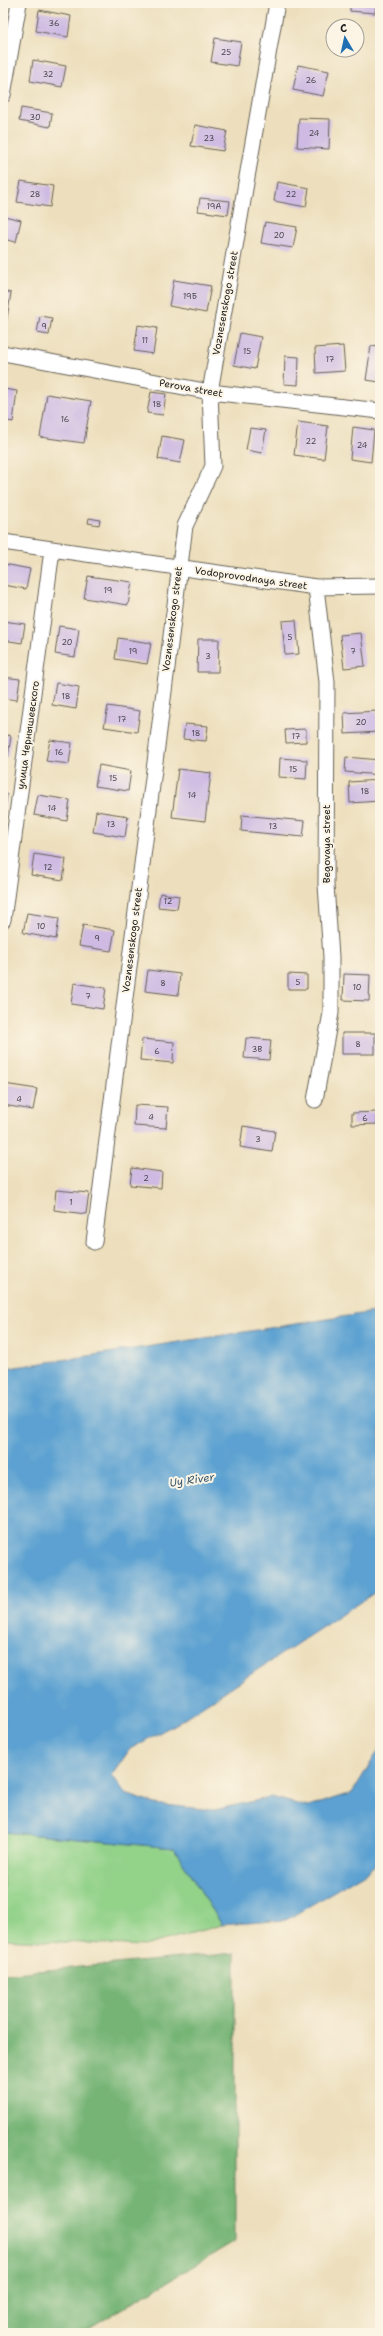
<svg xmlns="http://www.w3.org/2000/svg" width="383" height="2336" font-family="'Shantell Sans',sans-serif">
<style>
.green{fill:#92d289;stroke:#577752}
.forest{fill:#75b475;stroke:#486848}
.water{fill:#5ba1d1;stroke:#3c5e76}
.building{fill:#cebae3}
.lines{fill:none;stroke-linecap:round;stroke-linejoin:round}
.minor-casing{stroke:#656054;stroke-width:17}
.minor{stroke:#fff;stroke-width:15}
.labels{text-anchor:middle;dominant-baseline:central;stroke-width:4;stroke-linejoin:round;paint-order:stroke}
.number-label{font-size:8px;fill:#48444e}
.street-label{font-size:10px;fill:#1c1c1c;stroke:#fcf5e5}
.water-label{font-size:11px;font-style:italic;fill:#38586d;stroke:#fcf5e5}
</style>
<rect width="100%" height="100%" fill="#fcf5e5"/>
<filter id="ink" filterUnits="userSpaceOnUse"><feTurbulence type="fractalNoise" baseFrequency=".025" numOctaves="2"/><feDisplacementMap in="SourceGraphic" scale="8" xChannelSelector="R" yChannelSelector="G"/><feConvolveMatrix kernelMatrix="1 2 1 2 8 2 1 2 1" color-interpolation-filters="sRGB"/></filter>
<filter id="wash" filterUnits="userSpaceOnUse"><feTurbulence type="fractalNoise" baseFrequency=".012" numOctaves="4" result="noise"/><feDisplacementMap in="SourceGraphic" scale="16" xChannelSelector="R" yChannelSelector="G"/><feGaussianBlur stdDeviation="0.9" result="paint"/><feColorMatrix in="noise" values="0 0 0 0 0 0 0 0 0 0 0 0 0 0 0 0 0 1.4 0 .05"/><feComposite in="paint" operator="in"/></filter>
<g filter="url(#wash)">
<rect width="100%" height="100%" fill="#eddfbd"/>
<path class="green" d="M3,1832l171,16 48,77 -79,21 -140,-7z"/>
<path class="forest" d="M235,1953v288l-153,92h-79v-359z"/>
<path class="water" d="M380,1311v278l-203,134 -47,26 -18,26 14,19 29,10 59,6 58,-13 36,10 44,-14 28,-45v112l-12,11 -82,49 -64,5 -48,-77 -171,-16v-463z"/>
<g id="blocks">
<path class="building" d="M350,3h26l-1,10 -25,-2z
M39,10l32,6 -3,21 -32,-6z
M215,38l26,4 -4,24 -26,-4z
M33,60l33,6 -4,21 -32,-6z
M298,65l31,6 -6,25 -30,-6z
M21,108l31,5 -2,14 -31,-6z
M299,118l31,1 -1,30 -32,-2z
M195,125l32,6 -4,20 -32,-5z
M21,181l32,5 -3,21 -33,-5z
M277,182l32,6 -3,19 -32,-6z
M200,198l30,3 -2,14 -30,-4z
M4,216l17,4 -5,22 -13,-3z
M265,222l32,5 -4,21 -32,-5z
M174,280l37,6 -5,27 -37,-7z
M3,291l8,2 -5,32h-3z
M40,316l12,2 -3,17 -12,-2z
M138,325l19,3 -4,26 -19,-3z
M240,333l21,4 -6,32 -21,-4z
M343,346l2,25 -29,2 -1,-25z
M371,346l9,1v35l-14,-2z
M285,356l14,1 -1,28 -14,-1z
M3,389l14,2 -4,31 -10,-2z
M151,392l15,2 -3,21 -16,-2z
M47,394l44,7 -7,42 -44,-6z
M298,422l30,4 -4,33 -30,-4z
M353,427l21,3 -3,32 -21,-3z
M250,428l16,2 -4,23 -16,-3z
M162,436l23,4 -5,23 -22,-4z
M89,518l11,2 -1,5 -11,-2z
M4,564l26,5 -4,20 -23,-4z
M88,576l44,6 -4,23 -44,-7z
M296,620l3,34 -14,1 -3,-34z
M3,621l22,3 -3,19 -19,-3z
M59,626l20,3 -4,28 -20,-3z
M361,633l4,33 -21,2 -4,-33z
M118,638l33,5 -4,21 -32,-5z
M198,639h21l-1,33h-21z
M3,677l17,2 -3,21 -14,-2z
M56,683l23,4 -3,22 -24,-4z
M108,706l32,5 -3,21 -33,-5z
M377,711l1,21 -33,2 -1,-21z
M185,724l23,2 -2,15 -23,-2z
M306,729v13l-20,1 -1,-13z
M3,734l8,2 -3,21 -5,-1z
M50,740l22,3 -3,21 -23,-3z
M346,757l34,3v15l-35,-3z
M280,758l27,2 -1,19 -27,-2z
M99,765l32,6 -3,20 -33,-5z
M178,769l33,4 -6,48 -33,-4z
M380,780v21l-30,2 -1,-21z
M3,794h4l-3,21h-1z
M38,795l32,5 -3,21 -33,-6z
M96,811l32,5 -3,21 -32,-5z
M242,815l63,6 -2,16 -62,-6z
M34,854l32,5 -3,21 -32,-5z
M160,893l19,3 -2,13 -19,-2z
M27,913l32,5 -3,21 -33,-6z
M83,925l32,5 -4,21 -32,-5z
M148,970l32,4 -2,21 -33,-4z
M288,974l19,1v14h-19z
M344,974l26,1 -1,26 -26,-1z
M74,983l32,5 -3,21 -32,-5z
M342,1033h33v21h-33z
M246,1038l25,2 -2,20 -25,-2z
M142,1039l32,3 -1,21 -33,-3z
M4,1084l33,5 -4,21 -30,-5z
M135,1105l33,2 -2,21 -32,-2z
M377,1112v12l-25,1v-12z
M243,1126l32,5 -3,21 -32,-5z
M132,1168l30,4 -1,16 -31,-3z
M56,1190l33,3 -3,21 -32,-4z"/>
</g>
</g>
<g filter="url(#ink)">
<use href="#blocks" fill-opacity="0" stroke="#656054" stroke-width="1"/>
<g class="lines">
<defs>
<path id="minor" d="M3,95l16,-92
M3,353l207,39 170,19
M3,542l313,45 64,-1
M3,920l49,-370
M315,1100l16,-87v-56l-5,-72 1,-203 -11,-95
M94,1242l91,-716 28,-60 -3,-74 67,-389"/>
</defs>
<use href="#minor" class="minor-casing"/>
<use href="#minor" class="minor"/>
</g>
</g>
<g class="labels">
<g class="number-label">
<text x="54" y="23">36</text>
<text x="226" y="52">25</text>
<text x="48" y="74">32</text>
<text x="311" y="80">26</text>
<text x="35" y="117">30</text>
<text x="314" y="133">24</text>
<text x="209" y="138">23</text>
<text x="35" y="194">28</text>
<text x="291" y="194">22</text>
<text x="214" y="206">19А</text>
<text x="279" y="235">20</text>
<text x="190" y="296">19Б</text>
<text x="44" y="326">9</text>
<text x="145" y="340">11</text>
<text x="247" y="351">15</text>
<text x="330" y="359">17</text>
<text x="157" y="404">18</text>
<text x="65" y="419">16</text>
<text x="311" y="441">22</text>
<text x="362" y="445">24</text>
<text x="108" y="590">19</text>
<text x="290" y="637">5</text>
<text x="67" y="642">20</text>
<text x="133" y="651">19</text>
<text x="353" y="651">7</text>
<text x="208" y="656">3</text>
<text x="66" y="696">18</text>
<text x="122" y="719">17</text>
<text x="361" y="722">20</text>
<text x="196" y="733">18</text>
<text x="296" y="736">17</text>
<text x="59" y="752">16</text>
<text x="293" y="769">15</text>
<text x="113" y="778">15</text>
<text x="365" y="791">18</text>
<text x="192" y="795">14</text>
<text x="52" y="808">14</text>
<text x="111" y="824">13</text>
<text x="273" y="826">13</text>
<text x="48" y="867">12</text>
<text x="168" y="901">12</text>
<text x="41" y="926">10</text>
<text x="97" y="938">9</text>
<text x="298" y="982">5</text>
<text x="163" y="983">8</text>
<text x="357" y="987">10</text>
<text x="88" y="996">7</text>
<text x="358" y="1044">8</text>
<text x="257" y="1049">3В</text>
<text x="157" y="1051">6</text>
<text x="19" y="1099">4</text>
<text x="151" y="1117">4</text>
<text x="365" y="1118">6</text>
<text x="258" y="1139">3</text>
<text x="146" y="1178">2</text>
<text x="71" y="1202">1</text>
</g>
<g class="street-label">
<text transform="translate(225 303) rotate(-80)">Voznesenskogo street</text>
<text transform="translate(191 388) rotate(10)">Perova street</text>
<text transform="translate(251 578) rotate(8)">Vodoprovodnaya street</text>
<text transform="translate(172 619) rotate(-83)">Voznesenskogo street</text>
<text transform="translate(28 735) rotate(-82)">улица Чернышевского</text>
<text transform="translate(326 844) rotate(-90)">Begovaya street</text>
<text transform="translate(132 940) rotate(-83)">Voznesenskogo street</text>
</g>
<g class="water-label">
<text transform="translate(192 1480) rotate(-8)">Uy River</text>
</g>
</g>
<rect width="383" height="2336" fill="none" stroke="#fcf5e5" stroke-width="16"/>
<g transform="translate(345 38) rotate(351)"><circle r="19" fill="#fcf5e5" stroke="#a29e95"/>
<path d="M0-3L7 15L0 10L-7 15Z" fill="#1f6fb2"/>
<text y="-6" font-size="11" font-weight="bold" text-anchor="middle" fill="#1c1c1c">С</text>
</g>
</svg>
